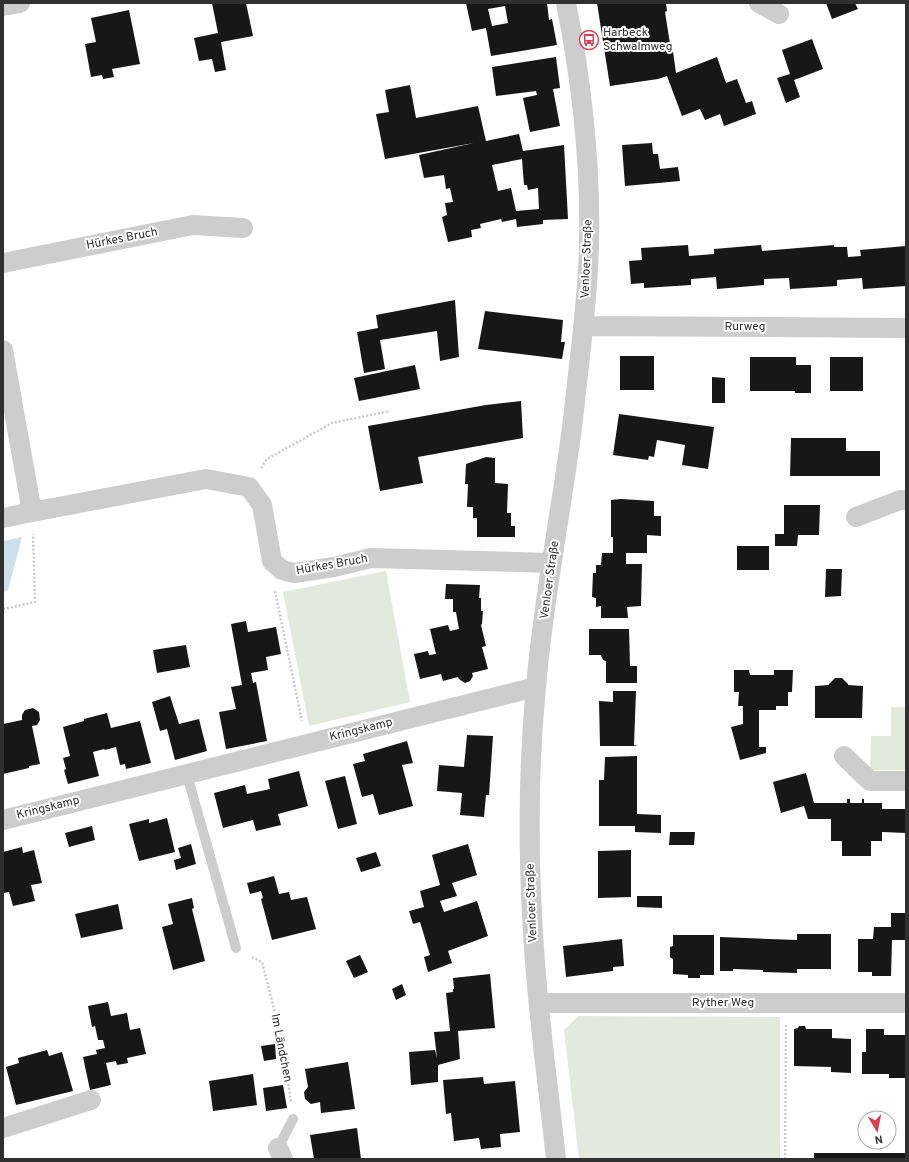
<svg xmlns="http://www.w3.org/2000/svg" width="909" height="1162" font-family="Overpass,sans-serif">
<style>
.green{fill:#e4e9dd}
.water{fill:#cde0ea}
.building{fill:#171717;fill-rule:evenodd}
.lines{fill:none;stroke-linecap:round;stroke-linejoin:round}
.path{stroke:#cacaca;stroke-width:2.5;stroke-dasharray:2 2;stroke-linecap:butt}
.service{stroke:#cdcdcd;stroke-width:10}
.minor{stroke:#cdcdcd;stroke-width:20}
.labels{text-anchor:middle;dominant-baseline:central;stroke-width:4;stroke-linejoin:round;paint-order:stroke}
.poi-label{font-size:12px;fill:#303030;stroke:#fff;text-anchor:start}
.street-label{font-size:12px;fill:#303030;stroke:#fff}
</style>
<rect width="100%" height="100%" fill="#fff"/>
<path class="green" d="M386,571l24,131 -101,24 -26,-134z
M891,707h15v63h-36l1,-34h20z
M578,1016l202,1v142h-201l-15,-129z"/>
<path class="water" d="M22,537l-14,53 -5,2v-51z"/>
<path class="building" d="M212,3h34l7,33 -32,6 5,28 -11,2 -3,-13 -13,2 -5,-23 24,-5z
M466,3h81l2,17 3,-1 5,26 -66,11 -5,-28 -14,3zM505,6l3,17 -16,3 -4,-17z
M597,3h69l1,8 -2,1 5,32h2l4,29 41,-16 9,26 11,-4 9,24 6,-2 4,13 -32,12 -4,-12 -15,6 -5,-11 -18,7 -15,-40 -9,3 -48,7z
M826,3h29l3,6 -26,10z
M129,10l11,54 -28,5 2,8 -11,2 -1,-4 -11,2 -6,-33 11,-2 -5,-24z
M812,39l11,30 -29,11 6,17 -14,6 -9,-25 13,-4 -8,-24z
M556,57l4,31 -7,1 7,37 -30,6 -7,-34 14,-3 -1,-4 -40,5 -4,-29z
M410,85l6,33 62,-12 8,35 33,-7 4,17 41,-6 4,74 -25,1v4l-26,3 -1,-8 -14,3 -1,-3 -21,5 1,4 -10,2 1,7 -24,5 -6,-25 5,-2 -2,-12 8,-1 -3,-14 -4,1 -2,-14 -20,3 -5,-23 55,-12 -89,16 -9,-45 13,-2 -4,-22zM522,159l2,26h3l1,5 10,-2 1,21 -23,2 -5,-23 -13,3 -6,-26z
M652,143l1,11h5l2,15 18,-2 2,14 -55,5 -3,-41z
M688,245l1,11 25,-2v-5l47,-4 1,6 72,-6v2h13l1,10 13,-1 -1,-6 46,-4v40l-43,3 -1,-11 -25,2v6l-47,3 -1,-11 -25,1v6l-47,4 -1,-12 -25,2v6l-47,3v-5l-13,1 -2,-23 13,-1 -1,-12z
M455,300l4,57 -19,4 -3,-30 -57,9 5,29 -21,4 -7,-41 21,-4 -2,-13z
M485,311l78,9 -2,22h4l-3,17 -84,-10z
M620,356h34v34h-34z
M750,357h46v8h15v28h-16v-2h-45z
M830,357h33v34h-33z
M415,365l5,24 -61,12 -5,-23z
M712,377l13,1v25h-13z
M521,401l2,37 -105,19 5,26 -43,8 -12,-65 118,-21z
M619,414l95,13 -6,42 -26,-4 3,-20 -28,-5 -3,17 -5,-1 -1,4 -35,-5z
M791,438h55v13h34v25h-90z
M486,457l9,1v25l13,1 -1,29h4v13h4v11h-38v-19h-4v-11h-6l1,-23h-3l1,-20z
M621,499l33,2v15h7v20l-14,-1v18h-21v11h16l-1,42 -14,1 1,11h-27v-12l-5,1v-9l-4,-1 1,-24h3v-8h5l1,-12h11v-16h-2v-37z
M784,505h36l-1,30h-21l-1,11h-22v-12h9z
M737,546h32v24h-32z
M826,569h16l-1,27 -16,1z
M446,584l34,1 -1,13h2v13h2l-1,13 -1,1 5,21 -4,1 6,22 -16,4 1,3 -3,5 -5,2 -6,-4 -1,-2 -15,4 -2,-7 -21,5 -6,-25 14,-3 1,4 7,-1 -6,-25 18,-4 2,6 9,-2 -3,-17h-3v-13h-8z
M246,621l2,11 28,-5 5,27 -15,3 2,13 -17,3 2,10 3,-1 11,59 -41,8 -7,-37 17,-3 -5,-22 11,-2 -11,-61z
M589,629h40l1,37h7v17h-31v-22l-3,-1 -2,-5h-12z
M186,645l4,22 -33,6 -4,-23z
M734,670h15l1,5h24v-5h19l-1,22h-4v14h-12v4h-17v37h7v6l-26,7 -9,-33 12,-3v-18h-5l1,-14h-5z
M835,678h7l6,6v1l15,1 -1,32h-47v-32l14,-1v-1z
M613,691h23l-2,54 4,1h-38l-1,-45 14,1z
M170,696l9,28 20,-5 8,32 -32,9 -8,-31 -7,2 -8,-29z
M33,708l6,4 1,8 -3,5 -5,1 8,38 -11,2v2l-26,6v-50l19,-4v-5l3,-5z
M107,713l4,15 29,-7 11,42 -25,6 -1,-5 -5,1 -4,-18 -11,3 -1,-1 -11,3 6,24 -31,8 -4,-14 2,-1 -3,-11 7,-2 -7,-29 21,-6v-2z
M467,735l26,1 -4,59h-3l-2,22 -24,-2 2,-22 -25,-2 2,-26 25,2z
M407,741l6,22 -11,2 11,41 -34,9 -6,-21 -11,3 -9,-33 12,-3 -2,-7z
M637,756v58l24,1v18l-26,-1v-6h-36v-46h5l1,-23z
M299,771l9,35 -30,8 3,11 -25,6 -3,-11 -30,8 -9,-35 31,-8 2,9 23,-5 -2,-10z
M806,773l8,30h33v-4h3v4h12v-4h2v4h18v6h24v24l-24,-1v9h-11v15h-29v-15h-11v-22h-23l-4,-13 -23,7 -8,-31z
M345,776l12,48 -19,5 -13,-48z
M167,818l8,34 -36,9 -10,-37 20,-5v4z
M92,826l3,14 -26,7 -4,-14z
M670,832h25l-1,13h-25z
M191,844l5,20 -20,6 -2,-10 7,-2 -3,-10z
M468,844l9,31 -25,8 5,13 -17,5 4,11 33,-11 11,35 -40,15 4,12 -24,9 -4,-15 6,-2 -10,-33 -7,2 -4,-13 15,-4 -4,-16 20,-6 -8,-30z
M22,847l1,6 11,-3 8,33 -11,2 4,16 -22,5 -4,-14 -6,1v-41z
M631,850v47l-33,1v-47z
M376,852l5,14 -20,6 -5,-14z
M274,876l5,18 10,-2 2,8 16,-3 9,32 -44,11 -11,-41 2,-1 -2,-7 -11,3 -3,-11z
M637,896h25v12l-25,-1z
M192,898l2,10 -2,1 13,52 -32,9 -11,-43 11,-3 -5,-20z
M118,904l5,25 -42,9 -6,-24z
M891,913h15v27h-14l-1,36h-19v-4h-14v-33h15l1,-12h17z
M797,934h34v35h-34v4l-34,-1v-2l-30,-1v2h-13v-34l77,3z
M673,935h41v40h-14v3h-12v-3l-15,-1v-15l-3,-2v-10l3,-1z
M622,939l2,27 -11,1v4l-47,6 -3,-31z
M360,955l8,17 -14,6 -8,-17z
M490,974l5,54 -37,3 2,28 -22,6v17l-27,3 -2,-33 26,-2 2,8 -3,-26 16,-1 -4,-38 7,-1v-3h1l-1,-11z
M402,984l4,11 -10,5 -4,-11z
M108,1002l3,14 16,-3 3,17 10,-2 6,26 -19,4 1,5 -11,2 -1,-4 -10,2 5,22 -21,5 -7,-33 14,-3 -1,-4 9,-2 -2,-8h-5l-3,-14 -3,1 -4,-21z
M799,1026h6l1,3h26v9l19,1v34l-20,-1v-5l-37,-1v-37l4,-1z
M866,1029h18v6h22v43h-17v-4h-27v-22h4z
M275,1044l1,15 -12,2 -3,-15z
M47,1050l2,6 13,-4 11,39 -57,14 -10,-38 13,-4 -1,-5z
M348,1062l7,47 -34,4 -1,-11 -9,2 -6,-5 -1,-7 4,-5 -3,-18z
M253,1074l4,31 -44,6 -4,-30z
M483,1077l1,7 31,-3 5,51 -20,2 1,13 -20,2 -2,-11 -25,3 -3,-28 -5,1 -3,-34z
M283,1085l4,23 -21,3 -3,-23z
M357,1128l4,31h-47l-4,-24z
M814,1153h92v6h-92z"/>
<g class="lines">
<path class="path" d="M261,468l6,-9 65,-36 58,-12
M275,591l27,130
M3,609l32,-7 -2,-68
M252,957l10,5 20,78 9,62
M785,1159l1,-134"/>
<path class="service" d="M187,775l49,173
M278,1148l15,-29"/>
<path class="minor" d="M759,3l20,11
M3,6l17,-3
M3,263l190,-38 50,3
M583,326l323,2
M3,350l29,162
M856,517l44,-17h6
M3,518l29,-6 174,-33 43,8 13,18 10,56 10,9 12,3 40,-6 37,-9 181,5
M844,756l26,25h36
M3,820l533,-133
M539,1003h367
M3,1128l88,-28
M278,1148l5,11
M556,1159c-8,-75 -19,-151 -23,-227 -5,-81 -5,-163 3,-245 7,-87 25,-173 36,-260 3,-23 5,-46 8,-70 4,-36 8,-73 9,-110 2,-82 -7,-164 -23,-244"/>
</g>
<defs>
<symbol id="bus-ring" viewBox="-11 -11 22 22"><circle r="9.5" fill="#fff" stroke="#da4052" stroke-width="1.5"/><path d="M-5-6H5V4H4V6H2V4H-2V6H-4V4H-5ZM-3.5-4V0h7V-4ZM-3.5 1.2v1.5H-2V1.2ZM2 1.2v1.5H3.5V1.2Z" fill="#da4052"/></symbol>
</defs>
<g fill-rule="evenodd">
<use href="#bus-ring" x="578" y="29" width="22" height="22"/>
</g>
<g class="labels">
<g class="poi-label">
<text x="603" y="33">Harbeck<tspan x="603" dy="14">Schwalmweg</tspan></text>
</g>
<g class="street-label">
<text transform="translate(122 239) rotate(-11)">Hürkes Bruch</text>
<text transform="translate(587 259) rotate(-88)">Venloer Straße</text>
<text x="745" y="327">Rurweg</text>
<text transform="translate(332 565) rotate(-10)">Hürkes Bruch</text>
<text transform="translate(550 580) rotate(-82)">Venloer Straße</text>
<text transform="translate(361 730) rotate(-14)">Kringskamp</text>
<text transform="translate(48 808) rotate(-14)">Kringskamp</text>
<text transform="translate(532 903) rotate(-92)">Venloer Straße</text>
<text x="723" y="1003">Ryther Weg</text>
<text transform="translate(281 1048) rotate(79)">Im Ländchen</text>
</g>
</g>
<rect width="909" height="1162" fill="none" stroke="#303030" stroke-width="8"/>
<g transform="translate(877 1130) rotate(170)"><circle r="19" fill="#ffffff" stroke="#acacac"/>
<path d="M0-3L7 15L0 10L-7 15Z" fill="#da4052"/>
<text y="-6" font-size="11" font-weight="bold" text-anchor="middle" fill="#303030">N</text>
</g>
</svg>
